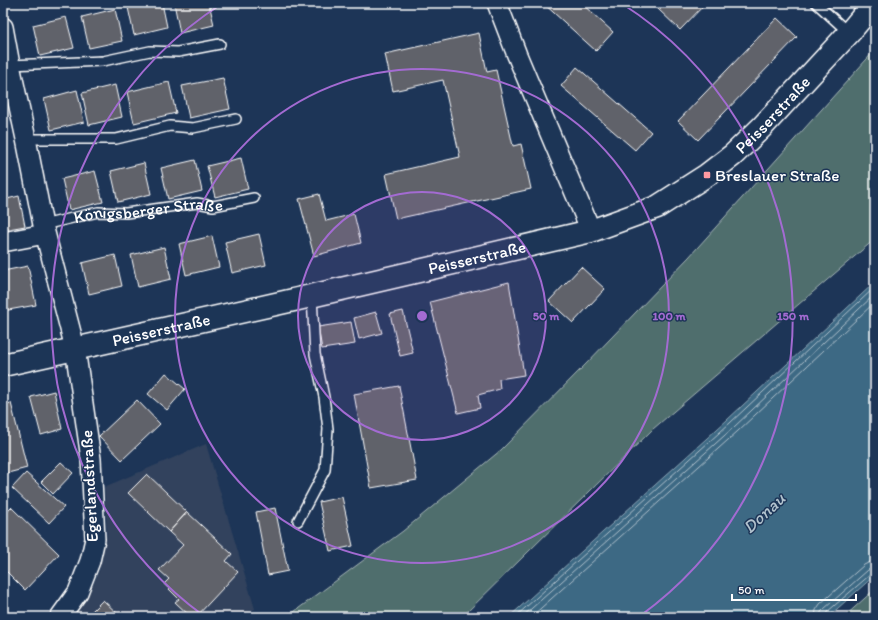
<svg xmlns="http://www.w3.org/2000/svg" width="878" height="620" font-family="Itim,sans-serif">
<style>
.built{fill:#31425d}
.green{fill:#4f6e6d;stroke:#a7b6b6}
.water{fill:#3e6984;stroke:#8ba5b5}
.lines{fill:none;stroke-linecap:round;stroke-linejoin:round}
.shore{stroke:#b2c3ce;stroke-width:1}
.building{fill:#60626a;stroke:#fff}
.lane-casing{stroke:#fff;stroke-width:12}
.street-casing{stroke:#fff;stroke-width:22}
.secondary-casing{stroke:#fff;stroke-width:25}
.lane{stroke:#1d3557;stroke-width:9}
.street{stroke:#1d3557;stroke-width:19}
.secondary{stroke:#1d3557;stroke-width:22}
.ring{fill:none;stroke:#a36bd2;stroke-width:2}
.poi-dot{fill:#ff9aa2;stroke:#1d3557;stroke-width:1.5}
.labels{text-anchor:middle;dominant-baseline:central;stroke-width:3;stroke-linejoin:round;paint-order:stroke}
.street-label{font-size:17px;fill:#fff;stroke:#1d3557}
.poi-label{font-size:17px;fill:#fff;stroke:#1d3557;text-anchor:start}
.water-label{font-size:18px;font-style:italic;fill:#b2c3ce;stroke:#1d3557}
.centre{fill:#a36bd2;stroke:#1d3557;stroke-width:2}
.ring-label{font-size:12px;text-anchor:middle;font-weight:bold;fill:#a36bd2;stroke:#1d3557;stroke-width:3;stroke-linejoin:round;paint-order:stroke}
</style>
<rect width="100%" height="100%" fill="#1d3557"/>
<filter id="ink" filterUnits="userSpaceOnUse"><feTurbulence type="fractalNoise" baseFrequency=".025" numOctaves="2"/><feDisplacementMap in="SourceGraphic" scale="8" xChannelSelector="R" yChannelSelector="G"/><feConvolveMatrix kernelMatrix="1 2 1 2 8 2 1 2 1" color-interpolation-filters="sRGB"/></filter>
<g filter="url(#ink)">
<path class="built" d="M206,444l49,165 -15,8h-169l17,-22 11,-24 8,-38 -3,-46z"/>
<path class="green" d="M875,50v189l-222,190 -191,188h-175l116,-86 98,-81 84,-85 104,-108z
M875,589v28h-31z"/>
<path class="water" d="M875,282v293l-47,42h-319l218,-197z"/>
<g class="lines">
<path class="shore" d="M515,617l215,-194 145,-136
M522,617l212,-190 141,-133
M531,617l207,-186 137,-129
M815,617l1,-7 4,-6 44,-39 6,-3h5
M821,617v-5l3,-3 44,-39 7,-2
M826,617l1,-5 44,-38 4,-1"/>
</g>
<path class="building" d="M127,3h35l5,24 -33,8z
M174,3h35l5,22 -34,8z
M543,3h38l32,29 -17,19z
M661,3h45l-26,27 -23,-22z
M115,9l7,32 -33,7 -7,-31z
M66,17l8,31 -34,8 -7,-31z
M777,18l20,19 -99,103 -20,-19z
M479,33l8,39 9,-2 17,76 8,-2 10,45 -135,30 -10,-45 74,-17 -17,-77 -50,11 -8,-37z
M577,67l74,65 -16,18 -74,-64z
M223,78l7,31 -41,9 -7,-32z
M5,80l4,18 -6,2v-19z
M169,82l7,31 -42,10 -7,-31z
M115,85l7,32 -33,8 -7,-32z
M77,90l7,32 -33,8 -7,-31z
M241,158l7,31 -33,8 -8,-31z
M195,160l7,31 -34,8 -7,-31z
M144,163l7,31 -33,8 -7,-31z
M95,171l8,31 -34,8 -7,-31z
M319,194l7,27 28,-7 7,29 -47,13 -15,-57z
M19,196l6,30 -22,4v-30z
M259,234l7,31 -34,8 -7,-31z
M212,236l7,31 -33,8 -7,-31z
M164,247l7,32 -33,8 -7,-32z
M115,255l7,31 -33,8 -7,-31z
M28,266l8,39 -33,6v-40z
M581,267l24,22 -32,34 -24,-22z
M509,282l15,93 -25,4 1,10 -22,6 2,13 -22,5 -28,-111z
M403,311l10,42 -13,3 -10,-42z
M376,312l6,21 -23,6 -5,-21z
M351,322l4,22 -33,5 -4,-22z
M166,373l19,16 -18,21 -19,-16z
M399,386l18,94 -46,8 -17,-94z
M54,391l8,38 -21,6 -10,-38z
M137,400l23,24 -38,36 -23,-24z
M11,403l16,65 -23,6 -1,-4v-65z
M61,462l12,11 -20,21 -12,-12z
M26,473l38,34 -15,16 -37,-35z
M147,474l40,38 -18,20 -41,-39z
M342,497l11,49 -23,5 -11,-49z
M11,507l48,47 -34,36 -22,-22v-53z
M275,508l13,63 -20,4 -12,-63z
M187,512l45,42 -6,7 12,11 -42,45h-5l-16,-15 4,-3 -15,-15 5,-5 -10,-9 24,-25 -14,-13z
M103,600l18,17h-35z"/>
<g class="lines">
<defs>
<g id="lane">
<path d="M816,3l33,30"/>
<path d="M10,65l93,-4 47,-10 28,1 42,-8"/>
<path d="M26,139h90l54,-13 23,2 43,-9"/>
<path id="s1" d="M43,225l55,-13 28,1 71,-10 16,3 41,-8"/>
<path d="M298,521l27,-51 3,-41 -4,-32 -9,-43 -3,-58"/>
</g>
<path id="street" d="M497,3l20,52 74,176
M3,27l7,38 16,74 17,86 32,123 16,111 4,80 -5,22 -12,31 -18,25
M3,242l42,-8"/>
<g id="secondary">
<path id="s2" d="M3,365l295,-66 293,-68 66,-24 50,-32 26,-20 29,-28 87,-94 25,-30"/>
</g>
</defs>
<use href="#lane" class="lane-casing"/>
<use href="#street" class="street-casing"/>
<use href="#secondary" class="secondary-casing"/>
<use href="#lane" class="lane"/>
<use href="#street" class="street"/>
<use href="#secondary" class="secondary"/>
</g>
</g>
<circle cx="422" cy="316" r="124" fill="#a36bd2" fill-opacity=".12"/>
<g class="ring">
<circle cx="422" cy="316" r="124"/>
<circle cx="422" cy="316" r="247"/>
<path d="M204 616A371 371 0 0 1 223 3M621 3A371 371 0 0 1 640 616"/>
</g>
<rect class="poi-dot" x="703" y="171" width="8" height="8" rx="2"/>
<g class="labels">
<g class="street-label">
<text stroke="none"><textPath href="#s2" startOffset="822">Peisserstraße</textPath></text>
<text stroke="none"><textPath href="#s1" startOffset="107">Königsberger Straße</textPath></text>
<text stroke="none"><textPath href="#s2" startOffset="486">Peisserstraße</textPath></text>
<text stroke="none"><textPath href="#s2" startOffset="162">Peisserstraße</textPath></text>
<text transform="translate(89 486) rotate(-93)">Egerlandstraße</text>
</g>
<g class="poi-label">
<text x="715" y="175">Breslauer Straße</text>
</g>
<g class="water-label">
<text transform="translate(764 513) rotate(-43)">Donau</text>
</g>
</g>
<circle cx="422" cy="316" r="6" class="centre"/>
<g class="ring-label">
<text x="546" y="320">50 m</text>
<text x="669" y="320">100 m</text>
<text x="793" y="320">150 m</text>
</g>
<rect width="878" height="620" fill="none" stroke="#1d3557" stroke-width="16"/>
<rect x="8" y="8" width="862" height="604" fill="none" stroke="#fff" stroke-width="1.5" filter="url(#ink)"/>
<path d="M732 594v6h124v-6" fill="none" stroke="#ffffff" stroke-width="2"/>
<text x="738" y="594" font-size="12" fill="#ffffff" stroke="#1d3557" stroke-width="3" paint-order="stroke">50 m</text>
</svg>
